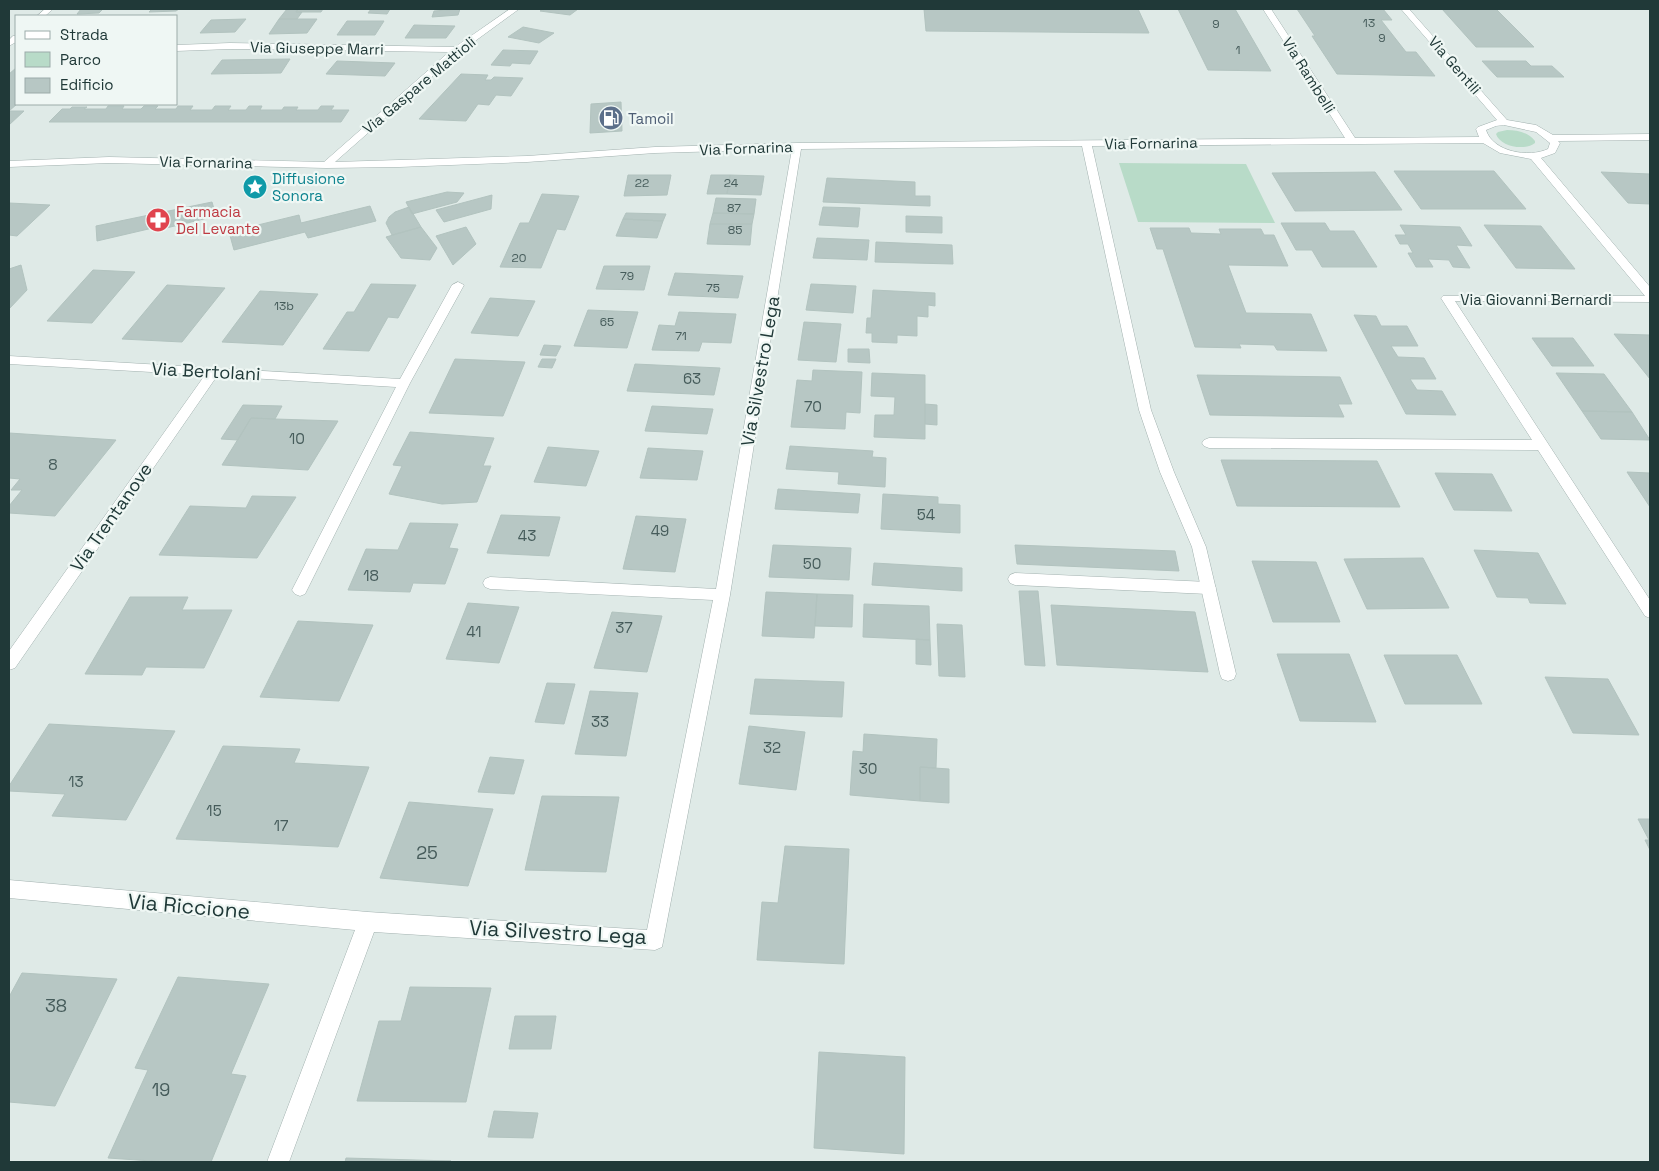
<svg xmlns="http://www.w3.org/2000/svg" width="1659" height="1171" font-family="'Space Grotesk',sans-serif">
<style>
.green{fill:#b8dbc8}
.building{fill:#b7c7c4;stroke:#b2c3bf}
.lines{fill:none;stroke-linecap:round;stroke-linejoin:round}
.service-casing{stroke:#a2b1af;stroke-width:1}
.minor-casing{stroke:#a2b1af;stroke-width:1}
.service{fill:#fff;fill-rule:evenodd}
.minor{fill:#fff;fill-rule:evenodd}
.labels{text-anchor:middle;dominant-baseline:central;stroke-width:4.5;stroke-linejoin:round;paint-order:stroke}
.far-number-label{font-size:12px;fill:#465c5b}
.far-street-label{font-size:15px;fill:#203938;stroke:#eff7f4}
.far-service-label{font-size:15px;fill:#4e5e75;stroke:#eff7f4;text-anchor:start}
.far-culture-label{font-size:15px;fill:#0d838f;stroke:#eff7f4;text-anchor:start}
.far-health-label{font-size:15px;fill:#be3a42;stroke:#eff7f4;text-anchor:start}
.number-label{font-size:15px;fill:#465c5b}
.street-label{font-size:18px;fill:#203938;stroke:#eff7f4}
.near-number-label{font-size:18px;fill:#465c5b}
.near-street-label{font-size:21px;fill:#203938;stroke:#eff7f4}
</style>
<rect width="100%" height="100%" fill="#dfeae7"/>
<path class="green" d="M1507,130c10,0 21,2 28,11v2c-10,8 -35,4 -39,-9l2,-2z
M1119,163l127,1 29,59 -137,-1z"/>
<path class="building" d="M81,9h22l-4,4 -22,1z
M152,9h27l-3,2 -27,1z
M287,9h11l-2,3h6l-5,7h-18z
M298,9h25l-2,3h-25z
M371,9h19l-3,5 -19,-1z
M460,9l-2,6 -26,2 2,-6z
M543,9h35l-8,6 -30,-4z
M924,9h214l11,24 -223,-2z
M1178,9h57l36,62 -63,-1z
M1297,9h86l9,11h-11l25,32h10l19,24 -98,-2 -25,-38h3z
M1442,9h54l38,38h-58z
M246,19l-11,13 -35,1 11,-13z
M279,19h38l-10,14 -38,1z
M347,21h37l-9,14h-38z
M414,25l41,1 -9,12h-41z
M523,27l31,6 -15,10 -31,-6z
M503,50l35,1 -8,13 -18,-1 -2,3 -19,-1z
M290,59l-9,14 -70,1 11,-14z
M337,61l58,2 -10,13 -59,-2z
M1482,61h44l5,5h21l12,11h-67z
M16,68l1,36 -8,7v-37z
M461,74l27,1 -3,5h6l3,-3 29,1 -12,18 -15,-1 -7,10 -11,-1 -12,17 -47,-2z
M621,102l1,29 -32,2 1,-29z
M108,106h16l-2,3h19l3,-3h14l-3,3h21l2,-3h15l-3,4h22l3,-4h16l-3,4h18l3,-4h13l-2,4h22l2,-3h14l-2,3h22l3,-4h13l-3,4h18l-8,12h-292l13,-13h8l2,-2h15l-3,2h22z
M9,111h15l-15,14z
M1394,171h100l32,38h-105z
M1375,172l27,38 -107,1 -23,-38z
M1601,172l49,2v30l-22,-1z
M628,175h43l-4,20 -43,1z
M711,175h19l-3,19h-20z
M730,175l34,1 -3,19 -34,-1z
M827,178l88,4v14h15v10l-107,-4z
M447,192l17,1 -7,9 -45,12 -6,-12z
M542,194l37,2 -14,34 -8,-1 -16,39 -41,-1 20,-44h9z
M492,195l-1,14 -47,13 -8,-12z
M716,198l40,1 -2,15 -41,-1z
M212,202l4,14 -58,14 -1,-3 -60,14 -1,-15z
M9,203l41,2 -33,31 -8,-1z
M370,206l6,15 -68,17 -3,-6 -71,18 -5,-18 70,-17 2,8z
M409,207l12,20 -29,8 -6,-12 3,-6 6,-5z
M823,207l37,1 -2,19 -39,-2z
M626,213l40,1 -3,7 -40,-2z
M713,213l41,1 -2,10h-42z
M906,216l36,1v16l-36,-1z
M623,219l40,2 -6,17 -41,-2z
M1281,223h44l5,8h24l23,36h-55l-10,-17h-16z
M710,224h42l-2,21 -43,-1z
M1400,225l60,2 12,19 -16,-1 14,23 -17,-1 -4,-7 -21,-1 5,8h-17l-8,-14h5l-5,-9h-8l-5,-9h11z
M1484,225l57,1 34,43 -59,-1z
M421,227l16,21 -7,12 -29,-2 -15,-21z
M466,227l10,17 -23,21 -17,-29z
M1150,228h39l2,5 30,1 -2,-5h42l3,6h10l14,31 -60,-1 18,48 65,1 16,37 -50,-1 -3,-5 -35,-1 2,4 -46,-1 -32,-98h-6z
M817,238l52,2 -2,20 -54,-2z
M876,242l76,3 1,19 -78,-2z
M21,265l6,25 -18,19v-40z
M604,266h46l-6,24 -48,-1z
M93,270l42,2 -43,51 -45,-2z
M675,273l68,3 -5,22 -70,-3z
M371,284l45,1 -18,33 -10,-1 -19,34 -46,-2 24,-37h7z
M811,284l45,2 -3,27 -47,-3z
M167,285l58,3 -43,54 -60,-3z
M873,290l62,3v13l-7,-1v12l-11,-1v20l-20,-1v8l-25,-1v-9h-6l1,-15h4z
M260,291l58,3 -35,51 -61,-3z
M490,298l45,3 -17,35 -47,-3z
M588,310l50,2 -11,36 -53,-2z
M679,312l57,2 -5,29 -29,-1 -3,9 -47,-1 7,-25 16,1z
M1354,315l22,1 5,10h26l11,20h-27l7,11 26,1 12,21h-26l7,11 25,1 14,24 -50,-1z
M804,322l37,2 -5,38 -38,-2z
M1614,334l36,1v44z
M1532,338h41l21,28h-42z
M544,345l17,1 -5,10 -16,-1z
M848,349h21l1,14 -22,-1z
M455,359l70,3 -22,54 -74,-3z
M542,359h14l-4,9 -14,-1z
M635,364l85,4 -6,27 -87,-4z
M813,370l49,2 -2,41 -14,-1 -1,17 -54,-2 6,-47 15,1z
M872,373l53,2v64l-51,-2 1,-22h19l1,-18 -24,-1z
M1556,373l48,1 28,38 -50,-1z
M1197,375l143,2 12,27h-14l6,13 -134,-2z
M925,404l12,1v20l-12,-1z
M243,405l39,1 -7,13 -24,-1 -13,22 -17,-1z
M652,406l61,3 -6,25 -62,-3z
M1582,411l50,1 18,28 -49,-1z
M251,418l24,1 63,2 -30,49 -86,-5z
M410,432l84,6 -11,28h8l-14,36 -35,2 -53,-10 13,-28 -9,-1z
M9,433l107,7 -61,76 -46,-3v-7l13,-16h-11l9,-11 -11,-1z
M790,446l83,5 -1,6 14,1 -1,29 -47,-3 1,-12 -53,-3z
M548,447l51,4 -13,35 -52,-4z
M648,448l55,3 -6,29 -57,-2z
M1221,460l156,1 23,46 -163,-1z
M1627,472l23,1v34z
M1435,473l57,1 20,37 -58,-1z
M778,489l82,5 -2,19 -83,-4z
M883,494l55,3v7l22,1v28l-79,-4z
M252,496l44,1 -39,61 -98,-3 31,-49 56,2z
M501,515l59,2 -11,39 -62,-3z
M636,516l50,3 -11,53 -52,-3z
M410,523l48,1 -9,24 9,1 -13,35 -32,-1 -3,9 -62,-2 18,-41 32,1z
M773,545l78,3 -2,32 -80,-3z
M1015,545l160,6 4,20 -162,-7z
M1474,550l64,3 28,51 -36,-1 -2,-5 -31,-1z
M1423,558l26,50 -82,1 -23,-50z
M1252,561l64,1 24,60h-67z
M874,563l88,5v23l-90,-6z
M1019,591h19l7,75 -20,-1z
M766,592l51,2 -3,44 -52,-2z
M817,594l36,1 -1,32 -37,-1z
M130,597h58l-6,13h50l-28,58 -58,-1 -4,8 -57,-1z
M468,603l51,4 -20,56 -53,-4z
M864,604l65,2 1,34 -67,-3z
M1051,605l144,7 13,60 -151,-7z
M612,612l50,4 -15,56 -53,-4z
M298,621l75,4 -34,76 -79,-4z
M937,624l25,1 3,52 -26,-1z
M916,639l14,1 1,25 -15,-1z
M1277,654h72l27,68 -76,-1z
M1384,655h73l25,49h-77z
M1545,677l63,2 31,56 -66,-2z
M755,679l89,3 -2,35 -92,-3z
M547,683l28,1 -11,40 -29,-2z
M590,691l48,2 -12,63 -51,-2z
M49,724l126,7 -49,89 -74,-4 13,-22 -56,-3v-5z
M749,726l56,6 -9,58 -57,-6z
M864,734l73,5 -1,29 -16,-1v34l-70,-6 3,-44 10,1z
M223,746l77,3 -6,14 75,4 -31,80 -162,-8z
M490,757l34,3 -10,34 -36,-2z
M920,767l29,2v34l-29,-2z
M542,796l77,1 -13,75 -81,-2z
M409,802l84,7 -25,77 -88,-8z
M1638,819h12v31l-5,-10h4z
M785,846l64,3 -5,115 -87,-4 5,-58 16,1z
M22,973l95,6 -62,127 -46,-4v-105z
M178,977l91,7 -38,90 15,2 -35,86h-45l-58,-4 40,-88 -13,-2z
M410,987l81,1 -25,114 -109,-1 22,-80h22z
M515,1016h41l-5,33h-42z
M819,1052l86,5 -1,97 -90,-6z
M494,1111l44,2 -5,25 -45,-1z
M346,1158l105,3 -106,1z"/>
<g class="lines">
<defs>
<path id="service" d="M1015,573l193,9 5,2 3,4 -3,4 -5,2 -193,-9 -5,-2 -2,-4 2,-4z"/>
<path id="minor" d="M45,9h8l-8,7h-8z
M510,9h9l-59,43 -125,110 192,-6 128,-9 142,-4 548,-5 -82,-129h8l84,129 124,-1 -3,-8 2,-2 19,-7 -96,-111h8l98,111 29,5 17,10 97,-1v6l-92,1 2,2 -5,10 -14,5 109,129v15l-195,-1 195,299v18l-5,-2 -107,-166 -329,-2 -5,-2 -2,-3 2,-3 5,-2 323,2 -91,-142 2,-2h202l-114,-137 -31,-6 -17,-10 -391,3 59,264 23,62 32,75 30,127 -2,5 -6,2 -6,-2 -2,-5 -28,-127 -32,-75 -21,-62 -57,-264 -281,3 -71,446 -68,352 -7,3 -281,-18 -85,230h-22l88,-232 -346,-32v-18l359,32 279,18 66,-330 -223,-11 -5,-2 -2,-4 2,-4 5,-2 226,12 76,-440 -137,4 -128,9 -128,5 -73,1 -217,-5 -100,4v-6l100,-4 215,5 125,-110 -219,-3 -54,2v-6l54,-2 225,4zM1504,125l32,7 14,11 -2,6c-19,9 -55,3 -62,-19l10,-4z
M13,36h3v6l-7,4v-6z
M458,282l6,3 -54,98 -105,211 -5,2 -5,-2 -3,-4 104,-203 -179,-11 -202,292 -6,2v-19l196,-276 -196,-11v-8l391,23 52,-94z"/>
</defs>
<use href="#service" class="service-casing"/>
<use href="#minor" class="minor-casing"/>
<use href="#service" class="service"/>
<use href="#minor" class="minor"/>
</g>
<defs>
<symbol id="fuel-disc" viewBox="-11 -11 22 22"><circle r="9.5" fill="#5c6f8a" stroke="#eff7f4"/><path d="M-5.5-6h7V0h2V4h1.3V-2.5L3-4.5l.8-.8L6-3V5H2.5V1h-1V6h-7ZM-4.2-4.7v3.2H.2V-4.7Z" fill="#fff"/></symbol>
<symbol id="sight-disc" viewBox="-11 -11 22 22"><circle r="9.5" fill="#0f9aa8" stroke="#eff7f4"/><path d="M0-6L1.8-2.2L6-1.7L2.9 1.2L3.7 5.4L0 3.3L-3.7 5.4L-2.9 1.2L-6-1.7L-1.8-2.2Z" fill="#fff"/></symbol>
<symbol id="pharmacy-disc" viewBox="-11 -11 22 22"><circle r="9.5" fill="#e0444e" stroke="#eff7f4"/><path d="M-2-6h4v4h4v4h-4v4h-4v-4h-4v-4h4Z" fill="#fff"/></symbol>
</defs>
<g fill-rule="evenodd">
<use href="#fuel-disc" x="597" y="104" width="28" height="28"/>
<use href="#sight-disc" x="241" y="173" width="28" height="28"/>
<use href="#pharmacy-disc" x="144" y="206" width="28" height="28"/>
</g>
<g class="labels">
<g class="far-number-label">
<text x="1369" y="23">13</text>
<text x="1216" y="24">9</text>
<text x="1382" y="38">9</text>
<text x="1238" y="50">1</text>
<text x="642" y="183">22</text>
<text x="731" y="183">24</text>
<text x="734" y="208">87</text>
<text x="735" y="230">85</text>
<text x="519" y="258">20</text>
<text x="627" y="276">79</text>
<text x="713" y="288">75</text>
<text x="284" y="306">13b</text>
<text x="607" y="322">65</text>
<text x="681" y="336">71</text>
</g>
<g class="far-street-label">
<text transform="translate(317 48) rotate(1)">Via Giuseppe Marri</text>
<text transform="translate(1455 65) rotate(49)">Via Gentili</text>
<text transform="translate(1309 75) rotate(58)">Via Rambelli</text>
<text transform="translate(419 85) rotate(-40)">Via Gaspare Mattioli</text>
<text transform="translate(1151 143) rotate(-1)">Via Fornarina</text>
<text transform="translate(746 148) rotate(-2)">Via Fornarina</text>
<text transform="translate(206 162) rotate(1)">Via Fornarina</text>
<text x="1536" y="299">Via Giovanni Bernardi</text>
</g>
<g class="far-service-label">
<text x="628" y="118">Tamoil</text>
</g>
<g class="far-culture-label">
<text x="272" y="178">Diffusione<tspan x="272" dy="17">Sonora</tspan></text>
</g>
<g class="far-health-label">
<text x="176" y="211">Farmacia<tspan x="176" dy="17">Del Levante</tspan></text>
</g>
<g class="number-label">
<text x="692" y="378">63</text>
<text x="813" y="406">70</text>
<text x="297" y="438">10</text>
<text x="53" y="464">8</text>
<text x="926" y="514">54</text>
<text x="660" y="530">49</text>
<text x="527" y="535">43</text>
<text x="812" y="563">50</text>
<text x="371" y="575">18</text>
<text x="624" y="627">37</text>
<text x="474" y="631">41</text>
<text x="600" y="721">33</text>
<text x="772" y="747">32</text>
<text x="868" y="768">30</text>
<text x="76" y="781">13</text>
<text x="214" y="810">15</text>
<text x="281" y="825">17</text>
</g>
<g class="street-label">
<text transform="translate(206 371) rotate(3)">Via Bertolani</text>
<text transform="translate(760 371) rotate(-80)">Via Silvestro Lega</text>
<text transform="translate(111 517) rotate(-55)">Via Trentanove</text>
</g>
<g class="near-number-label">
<text x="427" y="852">25</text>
<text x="56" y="1005">38</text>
<text x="161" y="1089">19</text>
</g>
<g class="near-street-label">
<text transform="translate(189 906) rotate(5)">Via Riccione</text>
<text transform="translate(558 932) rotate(3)">Via Silvestro Lega</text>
</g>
</g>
<rect width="1659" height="1171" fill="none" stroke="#203938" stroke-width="20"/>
<rect x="15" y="15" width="162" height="90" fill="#eff7f4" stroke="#9caba9"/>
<rect x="25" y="31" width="25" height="8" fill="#ffffff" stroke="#9caba9"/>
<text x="60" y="40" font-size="15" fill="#203938">Strada</text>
<rect x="25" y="52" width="25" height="15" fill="#b8dbc8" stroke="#9caba9"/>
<text x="60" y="65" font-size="15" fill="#203938">Parco</text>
<rect x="25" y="78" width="25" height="15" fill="#b7c7c4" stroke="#9caba9"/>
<text x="60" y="90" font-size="15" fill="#203938">Edificio</text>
</svg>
